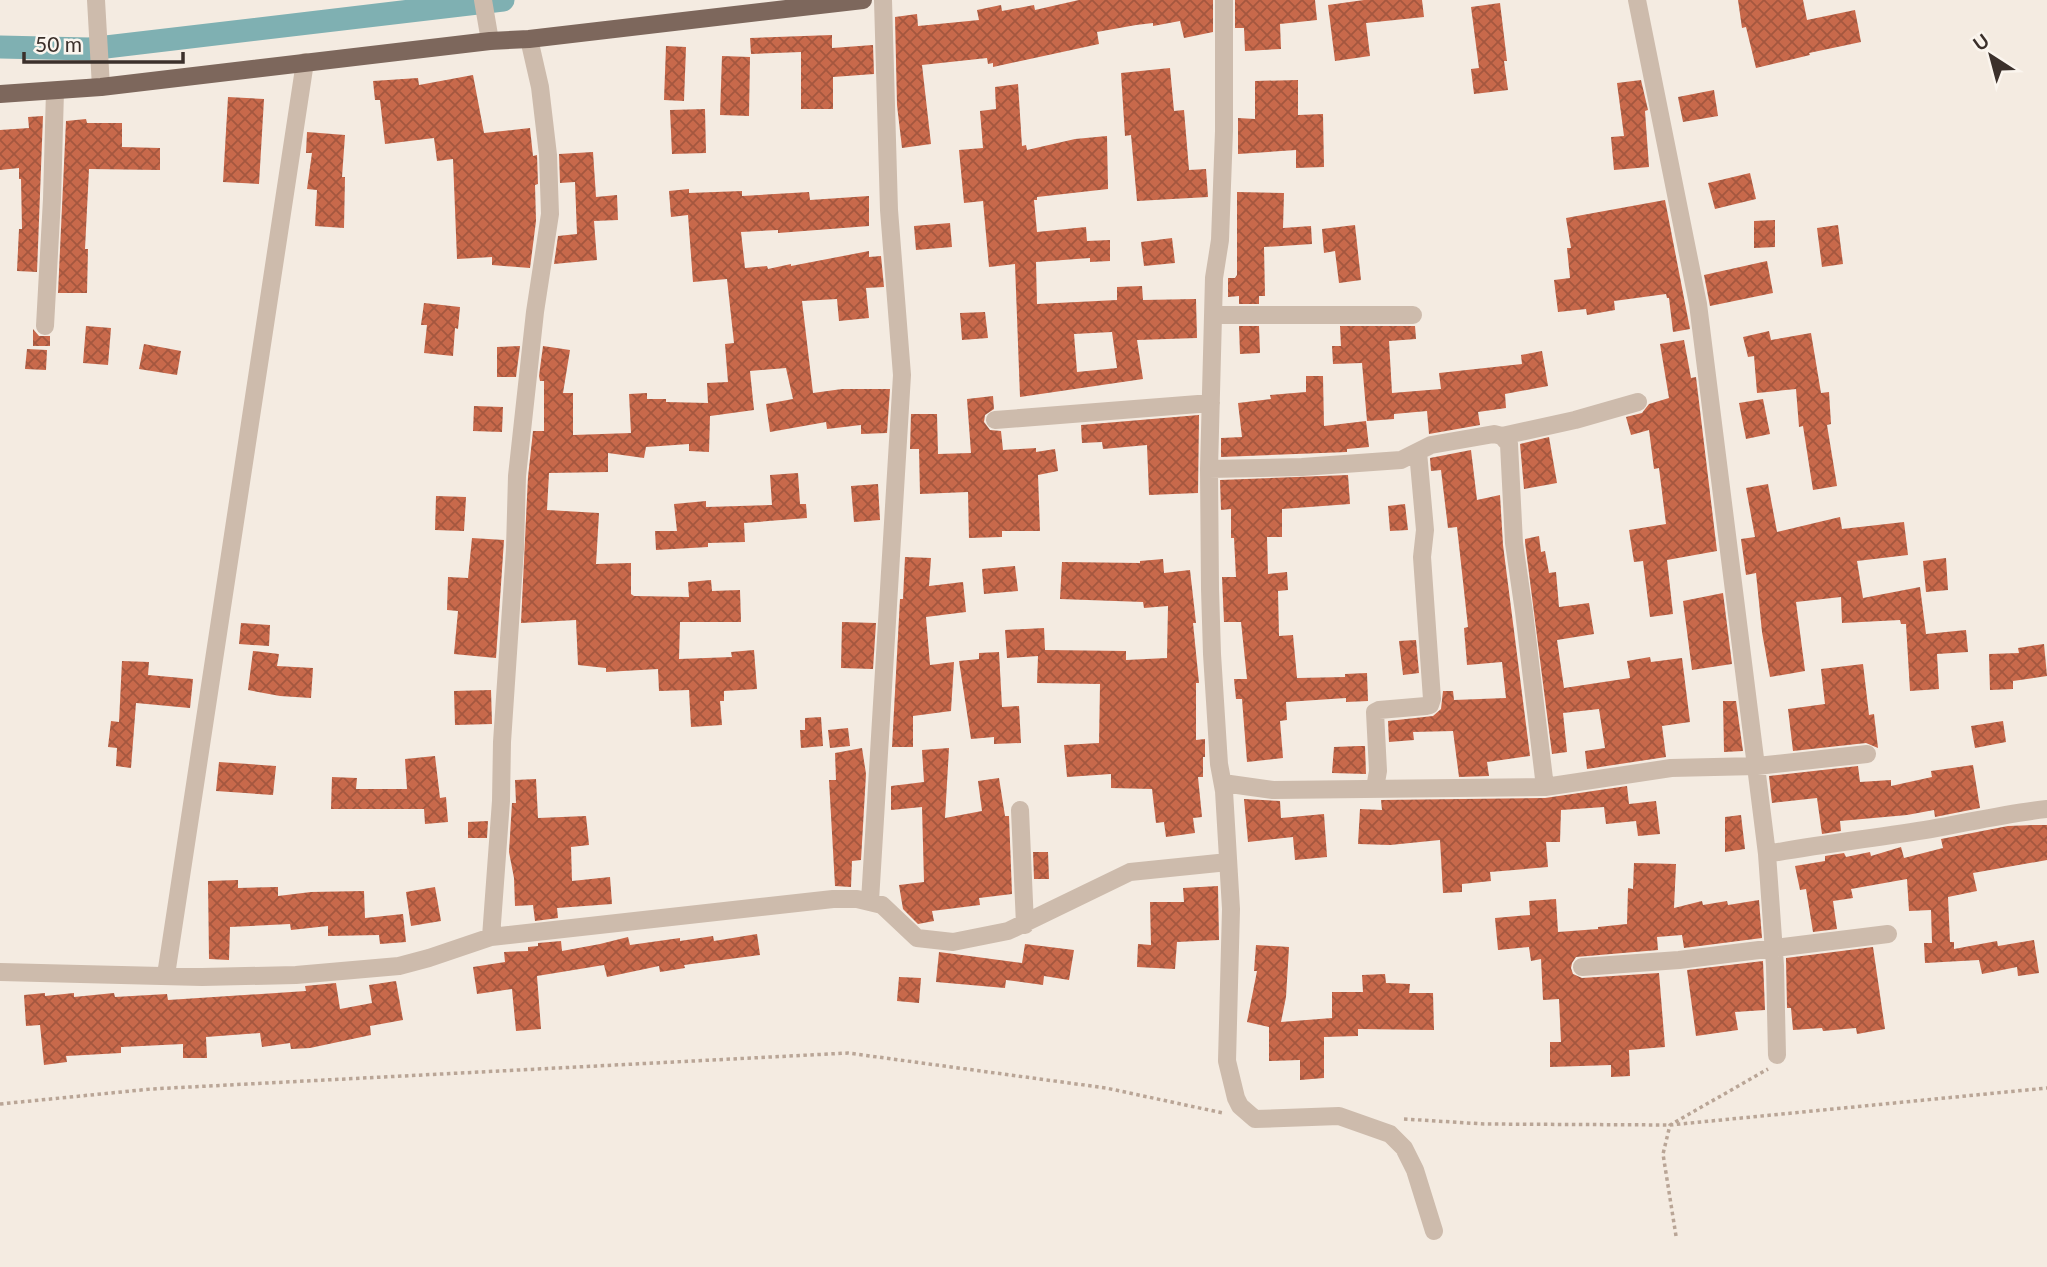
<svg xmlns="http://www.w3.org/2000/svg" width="2047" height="1267" font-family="Lato,sans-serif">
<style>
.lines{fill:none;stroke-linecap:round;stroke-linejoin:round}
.canal{stroke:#7fb0b2;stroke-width:23}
.building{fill:url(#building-cross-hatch);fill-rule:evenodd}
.path{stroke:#b9a596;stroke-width:3.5;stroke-dasharray:3.5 3.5;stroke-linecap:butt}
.street{stroke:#cdbbac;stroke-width:18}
.primary{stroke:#7d675c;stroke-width:18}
</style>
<defs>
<pattern id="building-cross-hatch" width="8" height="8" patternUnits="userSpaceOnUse" patternTransform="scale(1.75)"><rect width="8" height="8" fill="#c8694b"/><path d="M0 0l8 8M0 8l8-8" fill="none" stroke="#a4573f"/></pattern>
</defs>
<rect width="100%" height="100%" fill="#f4ebe1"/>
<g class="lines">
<path class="canal" d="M0,47l89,2 414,-49"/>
</g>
<path class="building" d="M1079,0h134v32l-29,6 -4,-17 -27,5v-3l-17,2 -39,7 2,12 -106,23v-4l-5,1 -1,-6 -65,7 9,79 -29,4 -5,-43 -2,-88 22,-3 1,12 61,-6 -2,-10 24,-5 1,6 32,-6 1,5z
M1235,0h80l2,20 -37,4 1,25 -36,2 -1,-23h-9z
M1364,0h58l2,17 -58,6 4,33 -35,5 -7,-56z
M1738,0h65l4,20 48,-10 6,32 -52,11 1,2 -54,13 -10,-41 -4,1z
M1500,3l7,58h-3l4,29 -34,4 -3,-25 8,-1 -8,-61z
M832,35v13l41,-3 1,29 -41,3v32h-32v-57l-50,2 -1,-16z
M666,46l20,1 -2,54 -20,-1z
M722,56l28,1 -1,59 -29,-1z
M1170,68l4,43 10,-1 5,60 17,-1 2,28 -71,4 -6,-66 -6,1 -4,-63z
M473,75l11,58 46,-5 3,28 4,-1 1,29 -3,1 1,36 -6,47 -38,-3v-8l-35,2 -4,-100 -16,2 -3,-23 -49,6 -5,-44h-5l-2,-19 45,-3 1,7z
M1298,80v35l25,-1 1,53 -28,1v-18l-58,4v-36l17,1v-38z
M1641,80l7,30 -3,1 4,56 -35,3 -3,-33 13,-1 -7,-53z
M1018,84l4,62 4,-1 1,5 48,-11 32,-3 1,53 -71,8v3h-3l3,32 49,-5 1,14 23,-1v21l-20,1v-4l-54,4 1,42 80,-4v-13l25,-1 1,14 53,-1 1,39 -60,2 6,39 -123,18 -5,-133 -26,3 -6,-66 -19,2 -5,-53 24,-2 -3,-37 16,-2 -1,-22zM1112,332l5,36 -40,4 -3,-38z
M1714,90l4,26 -35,6 -5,-25z
M228,97l36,2 -5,85 -36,-2z
M705,109l1,44 -34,1 -2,-44z
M43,116l-6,156 -20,-1 2,-42h3l-1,-50h-2v-11l-19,2v-40l29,-2 -1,-11z
M86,119l1,4h35v24l38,1v22l-71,-1 -4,80h3l-1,44h-29l8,-172z
M307,132l38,3 -3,42h3l-1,51 -29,-2 2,-36 -10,-1 5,-36h-6z
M593,152l3,45 21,-2 1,25 -24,1 3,39 -43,4 4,-28 19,-2 -2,-52 -15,1 -1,-29z
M1750,173l6,26 -41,10 -7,-26z
M689,189v4l53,-2v5l67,-4 1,8 59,-4v30l-91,7v-3l-37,2 4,36 22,-2 1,3 23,-5v2l78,-15v6l12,-1 3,31 -18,1 3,30 -30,3 -2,-22 -35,2 11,92 29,-4h48l-3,44 -26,1v-9l-34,4 -1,-7 -56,10 -4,-28 27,-5 -7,-31 -36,3 4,39 -44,6 -1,36 -20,-1v-7l-43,3 -2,11 -36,-5v19l-59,1 -2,37 52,3 -3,51 35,-1v31l3,2 55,1 -1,-15 23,-2 1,11 28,-1 1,32h-61l-1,37 53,-2 -1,-5 23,-2 3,39 -33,2v10h-4l2,24 -31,2 -2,-37 -30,1 -1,-22 -52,3v-4l-28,-3 -2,-45 -55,3 7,-146 5,-46h11v-50h-4l-1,-5 4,-30 27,4 -7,43h10v42l58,-2 -2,-39 18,-1v6h19v3l42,1 -1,-20 21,-1 -3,-38 9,-1 -7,-64 -34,3 -5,-67 -17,2 -2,-26z
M1237,192l47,1 -1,35 28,-2 1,18 -48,3 1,49h-6v8h-20v-8l-11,1v-19h7l2,-3z
M1665,200l25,129 -17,3 -4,-34h-2l-1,-4 -52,7 1,9 -28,5 -1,-6 -28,3 -4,-32 16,-2 -3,-30h4l-5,-30z
M1775,220v27l-21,1v-27z
M950,223l2,24 -36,3 -2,-24z
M1355,225l6,55 -22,3 -4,-32 -11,2 -2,-24z
M1838,225l5,39 -21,3 -5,-39z
M1172,238l3,25 -31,3 -3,-24z
M1767,261l6,32 -63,13 -6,-31z
M424,303l36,4 -2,22 -3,-1 -2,28 -29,-3 3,-28h-6z
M985,312l3,26 -26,2 -2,-27z
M86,326l25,2 -3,37 -25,-2z
M1239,326h20l1,27 -20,1z
M1340,326h75l1,13 -27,2 3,52 49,-4 -2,-16 83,-9 -1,-9 21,-4 6,35 -43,8 1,14 -28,4 2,13 -51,9 -2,-23 -33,3v5l-27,2 -5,-58 -29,1 -1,-18h9z
M33,329l6,7h11v10h-17z
M1769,331l2,9 40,-7 10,60 8,-1 2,32 -4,1 10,61 -24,4 -10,-64 -4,1 -3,-38 -39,4 -3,-37 -6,1 -5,-20z
M1684,340l7,38 5,-1 21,174 -50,9 6,54 -23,3 -7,-56 -9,1 -5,-32 37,-6 -7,-56 -5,1 -5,-39 -18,5 -5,-18 16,-4 7,-9 20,-6 -9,-54z
M144,344l37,7 -4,24 -38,-6z
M520,346l-4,31h-19v-30z
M27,349l20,1 -1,20 -21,-1z
M1306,376h17l1,50 42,-5 3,26 -22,2v3l-126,5v-19l21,-1 -4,-34 33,-4 -1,-4 36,-3z
M993,396l1,13 -9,6 -1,7 6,8 11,1 2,19 33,-2v4l19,-3 3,22 -20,4 2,56h-38v6l-33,1 -1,-46 -48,2 -1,-45h-9l1,-35h26l1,40 33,-1 -4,-54z
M1763,399l7,35 -24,5 -7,-36z
M474,406l29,1 -1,25 -29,-1z
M1199,415l-1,78 -49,2 -2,-50 -44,4 -1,-7 -20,1 -1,-18z
M1549,437l8,46 -33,6 -4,-45z
M1471,450l6,50 23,-5 3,50 27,211 -43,6 2,14 -30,1 -6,-46 -40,1 1,8 -25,2 -1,-21 45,-5 8,-7 2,-18h10l1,9 52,-2 -4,-36 -35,3 -3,-37 4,-1 -11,-100 -9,1 -7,-58 -10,1 -1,-13z
M798,473l2,31h6l1,14 -63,5 1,19 -37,1v4l-52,3 -1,-19h22l-3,-27 32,-3v6l66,-2 -2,-30z
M1348,475l2,29 -68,5v28h-15l1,37 19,-2 1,18 -10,1 1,45 14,-1 4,43 48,-1v-3l22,-1 1,28 -22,1v-4l-60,4 1,18 -7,1 3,37 -36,4 -5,-63h-6l-2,-20h13l-6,-57h-17l-2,-45h14l-2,-39h-3v-29l-10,1 -1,-30z
M878,484l2,36 -26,2 -3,-36z
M1768,484l9,48 63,-15 2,12 62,-7 4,33 -51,6 6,37 57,-11 6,47 40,-4 2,22 -31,2 2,35 -29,2 -4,-67h-5l-1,-4 -58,3 -1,-26 -45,5 9,69 -35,6 -8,-45 -6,-59 -10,2 -5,-36 14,-2 -9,-49z
M436,496l30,1 -2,34 -29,-1z
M1405,504l3,26 -18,1 -2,-25z
M1539,536l2,16 4,-1 4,22 7,-1 3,35 30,-4 5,31 -37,6 7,48 66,-10 -3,-17 23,-4 1,5 31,-4 8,64 -28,4 4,31 -79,12 -2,-18 20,-3 -6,-39 -36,4 4,39 -15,2 -27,-212v-3z
M472,538l32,2 -8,118 -42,-4 4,-43 -11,-1 1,-33 20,1z
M905,557l26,1 -2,28 34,-4 3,30 -40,5 4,48 24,-3 -3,49 -38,5v31h-21l8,-148h3z
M1946,558l2,32 -22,2 -3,-31z
M1163,559l1,14 26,-3 6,53h-3l6,60h-3v57l9,-1v18h-2v20h-5l4,40 -9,1 2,15 -29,4 -2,-15 -8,1 -4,-34 -41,-1v-14l-44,3 -3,-32 35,-2 1,-59 -63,-1 1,-27 -31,2 -2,-28 39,-2 1,22 81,1v9l41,-2 1,-52 -24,2 -1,-6 -83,-3 2,-37 78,1v-2z
M1015,566l3,25 -34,3 -2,-25z
M1723,593l9,71 -40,6 -9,-69z
M842,622l34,1 -3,46 -32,-1z
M241,623l29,2 -1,21 -30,-2z
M1416,640l3,33 -16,2 -4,-34z
M2044,644l3,32 -34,5v8l-23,1 -1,-36 30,-1 -1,-5z
M253,651l26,3 -2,12 36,2 -2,30 -31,-2 -32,-6z
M999,652l3,55 17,-1 2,37 -27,1v-7l-23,2 -12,-78 20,-2v-6z
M122,661l27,1 -1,13 45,4 -3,29 -54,-5 -5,65 -15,-2 1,-18 -9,-1 3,-26 8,1z
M1863,664l6,51 5,-1 4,34 -12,-5 -73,8 -5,-42 37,-5 -4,-35z
M491,690l1,34 -37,1 -1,-34z
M1723,701h13l7,50 -19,1z
M821,717l2,29 -22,2 -1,-18h5v-12z
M2003,721l3,21 -31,6 -4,-22z
M848,728l2,18 -20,2 -2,-18z
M1359,746h6l1,28 -34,-1 2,-26z
M862,748l4,26 -5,86 -9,1 -1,26 -16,-1 -6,-106h7l-1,-27z
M949,748l-4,70 37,-7 -4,-30 21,-3 6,38h4l3,78 -33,4 1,7 -48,6 2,10 -16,3 -15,-15 -4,-24 25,-3 -2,-75 -31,3v-24l33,-4 -2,-32z
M435,756l5,42 6,-1 2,25 -23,2 -1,-15h-93l1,-32 25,1 -1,11h51l-2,-30z
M219,762l57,4 -3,29 -57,-4z
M1973,765l7,43 -45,9 -1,-7 -27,5 -67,6 1,10 -19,3 -5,-36 -45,5 -3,-27 89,-10 2,16 31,-2v6l41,-9 -1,-6z
M536,779l2,39 48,-2 3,29 -18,2 1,34 38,-4 2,27 -55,4 1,10 -23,3 -2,-16 -18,1 -1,-28 -5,-26 3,-49h4l-1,-23z
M1627,786l2,18 27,-3 4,33 -22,2 -2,-15 -30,3 -2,-17 -43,3 -1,32h-14l2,25 -58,5 1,9 -29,3v8l-19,1 -3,-53 -50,5 -32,-1 2,-35 22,1 -1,-10 164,-2z
M1244,799l36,2 1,17 43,-4 3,43 -32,3 -2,-23 -45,5z
M1741,815l4,34 -20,3v-35z
M488,821l-1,17h-19v-16z
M2033,825h14v35l-74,13 4,18 -29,6 2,45h4v7l43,-8 1,5 36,-6 5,33 -21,3 -1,-9 -35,7 -3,-14 -54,3 -1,-20h8l-1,-33 -22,1 -2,-32 -56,10 2,9 -20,3 4,28 -24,3 -7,-43 -6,1 -5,-24 30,-5v-5l19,-3 2,4 24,-5 1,4 30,-9 3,11 39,-10 -2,-9 67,-13z
M1033,852h15l1,27h-15z
M1634,863l42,1 -2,44 28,-7 1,4 24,-4 1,4 31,-5 3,38 -78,10 -2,-13 -25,2 1,13 -82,7 -4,6 -1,5 2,6 9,4 77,-5 6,74 -36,3 1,26 -19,1v-12l-61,2v-25h11l-2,-43 -16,1 -2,-41 -10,2 -2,-14 -31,3 -3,-32 35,-3 -1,-14 27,-2 2,33 40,-3v-2l29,-3 1,-36 5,1z
M238,880v8l40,-1v9l33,-4 53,-1 1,27 38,-4 3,28 -26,2 -1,-9 -51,1v-10l-37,4 -1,-6 -60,3 -1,33 -20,-1 -1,-78z
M1218,886l1,54 -42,2 -2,27 -38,-2 1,-23 13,1 -1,-43h34l-1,-14z
M435,887l6,34 -30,5 -5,-34z
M757,934l3,21 -76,10 1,3 -25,4 -1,-6 -52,11 -3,-12 -67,11 4,53 -25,2 -4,-42 -35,5 -4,-27 32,-5 -1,-10 24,-1v-4l10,-1v-3l23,-2 1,10 38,-7 28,-7 2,8 50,-7v3l33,-5 1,5z
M1025,944l49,6 -5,30 -25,-4 -1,9 -37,-5 -1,8 -69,-6 3,-30 83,11z
M1256,945l33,2 -3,50 -5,25 51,-4v-26h31l-1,-17 23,-1 1,9 24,1 -1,9h24l1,37 -76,-1v7l-34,1v41l-24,2v-20l-31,1v-34l-22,-5 10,-51h-3z
M1873,947l12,82 -28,5 -1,-6 -33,3 -1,-3 -29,2 -2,-22h-4l-1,-50z
M1763,961l2,49 -30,2 3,18 -42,6 -9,-66z
M899,977l22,1 -2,25 -22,-2z
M396,981l7,39 -33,6 1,9 -61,13 -19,1 -1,-6 -28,4 -2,-14 -54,4 1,21h-24v-14l-62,3v6l-55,3 1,6 -23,3 -4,-40 -14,1 -2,-31 21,-2v3l29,-3v4l40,-4 1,4 52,-3 1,6 138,-9 -1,-5 31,-3 4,26 32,-6 -3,-18z"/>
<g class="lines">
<path class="path" d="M0,1104l151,-15 697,-36 258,35 117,25
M1404,1119l80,5 186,1 377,-37
M1676,1236l-13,-82 7,-29 98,-56"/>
<path class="street" d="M96,0l5,87
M483,0l7,41
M1224,0v131l-4,109 -6,38 -5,191 1,120 2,65 7,110 5,27 7,118 -4,152 9,37 4,8 15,13 84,-3 51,18 14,14 11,22 19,61
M1637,0l61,304 69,550 8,112 2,89
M1213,315h200
M45,326l7,-127 3,-108
M995,420l216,-17
M1502,436l73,-16 63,-18
M1209,469l93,-2 99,-7 30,-15 63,-11 8,2 7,8 5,99 10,69 21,175
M1223,783l50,7 272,-3 126,-19 86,-2 110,-12
M1375,788l3,-17 -3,-59 4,-2 47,-4 4,-1 2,-6 -10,-142 3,-27 -7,-78
M1020,810l5,115
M1767,854c54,-10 109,-16 164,-25 39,-7 77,-16 116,-20
M870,901l32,-526 -13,-165 -6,-210
M491,937l10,-136 1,-59 13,-193 2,-73 18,-164 15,-98 -2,-59 -8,-68 -11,-48
M1582,967l97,-7 209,-26
M0,972l202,5 94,-2 103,-9 30,-8 62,-21 342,-38h24l25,6 35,33 36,4 55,-11 122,-59 98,-10
M166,975l139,-913"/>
<path class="primary" d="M0,94l101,-7 389,-46 39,-2 334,-39"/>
</g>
<g transform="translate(1991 56) rotate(324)" stroke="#fbf5ee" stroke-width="5" paint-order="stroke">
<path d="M0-5L12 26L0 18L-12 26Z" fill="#3b302b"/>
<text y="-10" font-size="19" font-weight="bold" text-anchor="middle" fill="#3b302b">U</text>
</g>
<path d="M24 52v10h159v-10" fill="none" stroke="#3b302b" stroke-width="3.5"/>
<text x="35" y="52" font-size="21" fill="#3b302b" stroke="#fbf5ee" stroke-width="5" paint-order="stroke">50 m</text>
</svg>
